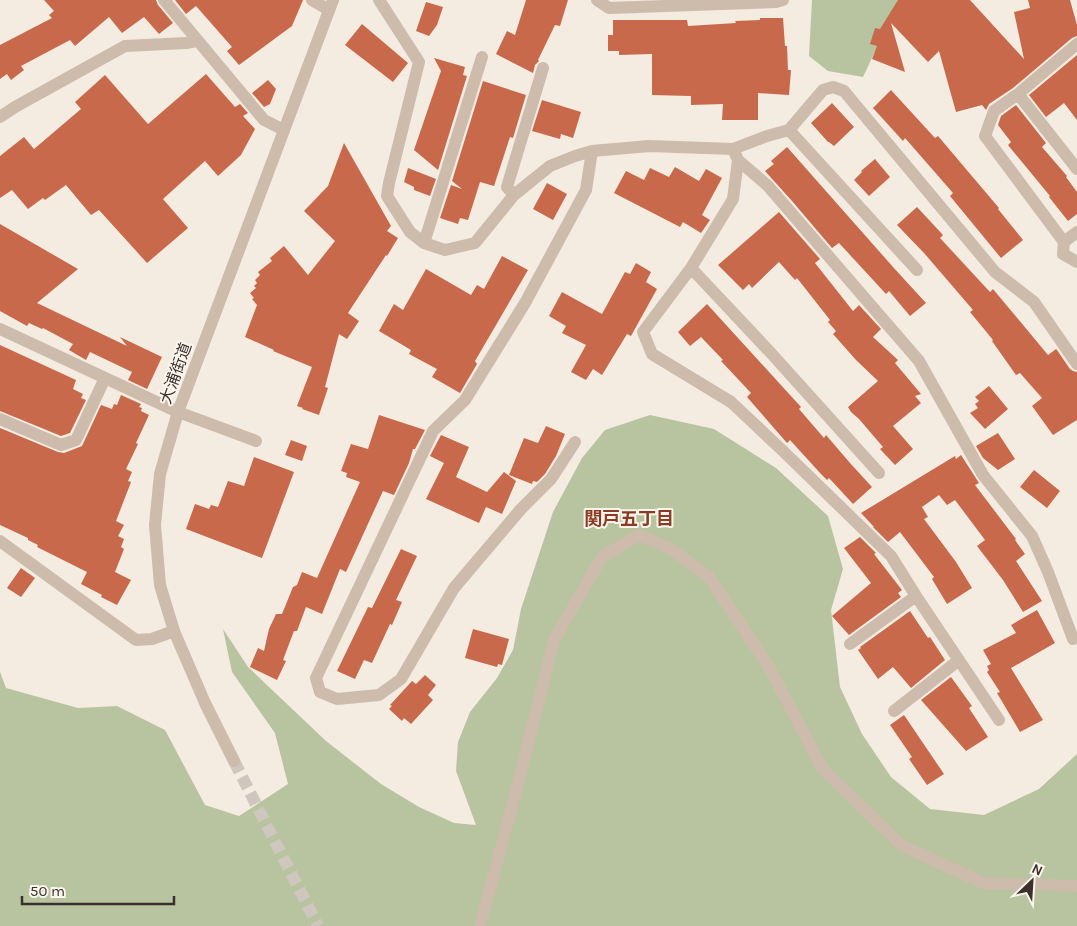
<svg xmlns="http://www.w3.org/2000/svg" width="1077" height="926" font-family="Karla,'Noto Sans JP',sans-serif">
<rect width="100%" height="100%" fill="#f4ebe1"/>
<path fill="#b8c4a0" d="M812 0H899L863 77 828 71 809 56Z
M650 415 714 429 776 468 828 516 843 569 831 610 840 687 862 734 891 777 930 809 984 815 1039 789 1077 754V926H0V672L6 688 78 708 117 706 165 730 205 805 239 816 288 784 275 733 232 672 223 629 248 667 326 741 381 784 419 807 454 823 476 825 456 771 458 742 470 712 497 678 513 650 521 609 553 512 582 458 605 430Z"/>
<path fill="#c8694b" d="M44 0H156L158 5 173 23 159 34 144 17 122 33 109 17 75 46 70 40 21 66 24 70 11 80 7 74 0 79V45L52 18 49 15 54 11Z
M175 0H303L292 26 239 65 227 51 232 47 196 6 186 14Z
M526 0H568L560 26 555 25 538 60 539 61 535 65 533 73 496 54 507 31 515 35Z
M898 0H970L1024 59 1014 12 1030 8 1028 0H1070L1077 25V36L1072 38 1013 88 989 104 986 110 982 105 956 112 939 51 928 62 891 23 905 72 872 59 877 46 870 44 875 28 880 29Z
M426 2 443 7 437 25 429 36 416 31Z
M760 18H783L785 46H787L788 70H791L789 95 758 93V120H722L723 104 691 105V96L652 95V54L619 55V51H608V35H613V20H687L688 26 736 23 735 21 760 20Z
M362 24 408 63 393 82 345 45Z
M1077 55V120L1064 103 1046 117 1029 95Z
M434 58 465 67 463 75 467 76 438 170 414 150 441 71Z
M206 74 235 107 240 104 248 113 243 116 255 129 241 155 218 176 205 161 163 199 188 228 147 263 99 210 91 215 66 185 45 200 43 198 28 209 12 190 0 198V156L24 137 34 149 81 109 75 102 105 75 148 124Z
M268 80 276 89 270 104 264 107 252 93Z
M483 81 526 95 513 138 510 137 494 186 480 182 468 220 460 218 458 224 440 218 451 185 462 189 452 181Z
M891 90 935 138 938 136 999 208 998 209 1023 240 1001 258 950 196 953 193 905 138 903 141 873 108Z
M542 100 581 112 573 138 561 134 560 139 532 131Z
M832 103 854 127 834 146 829 142H828L811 123Z
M1016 105 1046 143 1042 147 1067 176 1066 177 1077 192V214L1068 221 1049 197 1050 196 1008 145 1011 142 998 125 1001 116Z
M344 143 391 226 387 231 398 238 387 256 386 255 348 313 359 321 347 339 339 334 325 387 328 388 319 415 302 409 303 408 297 406 312 367 273 351 274 350 245 337 257 305 252 299 254 298 250 293 256 288 254 286 257 283 255 280 260 275 258 272 272 261 270 258 284 246 308 275 335 241 304 211 328 186Z
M787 147 893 267 926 303 910 316 889 291 886 294 839 243 832 248 792 201 765 171 774 164 771 161Z
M875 159 890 177 869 196 854 180 862 172 861 171Z
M675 167 699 181 706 169 722 178 702 215 710 220 701 233 683 222 680 227 614 193 626 171 644 180 650 168 669 177Z
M408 168 436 179 430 196 414 190V187L404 182Z
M547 183 567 194 553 220 533 209Z
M917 207 943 235 940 238 990 292 993 289 1048 355 1056 349 1057 350 1070 369 1073 371 1077 372V420L1053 435 1032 406 1042 398 1020 373 1016 375 992 341 993 340 970 312 973 310 924 253 897 225Z
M779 212 820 259 815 263 853 311 859 305 881 329 873 337 898 360 895 363 921 394 915 396 921 403 893 426 913 449 895 465 880 449 883 447 859 419 851 412 848 407 878 381 856 360 833 334 836 331 828 322 830 320 797 278 795 280 779 262 752 288 749 284 743 290 718 265Z
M0 224 78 269 37 303 127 346 120 337 162 357 147 389 128 380 132 372 90 352 86 360 69 350 73 344 43 328 42 329 29 323 27 326 0 311Z
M502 256 528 270 475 361 477 364 460 393 432 377 437 369 409 354 411 350 379 331 394 304 403 310 426 269 471 295 477 285 484 289Z
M636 263 651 272 646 282 657 289 631 336 627 334 602 375 593 369 586 380 571 372 586 345 562 333 566 326 549 316 562 292 602 314 625 272 630 274Z
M707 304 801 407 799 409 824 438 826 435 850 463 872 487 853 504 829 478 827 480 821 474 790 440 787 443 747 397 751 393 721 361 723 360 701 337 690 346 678 332Z
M0 345 76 380 73 389 83 394 81 398 86 400 70 433 61 436 0 411Z
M989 386 1008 409 985 429 970 413 978 408 975 404 979 401 975 397Z
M121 395 141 404 139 407 142 408 141 411 149 415 136 443 138 444 126 469 132 472 128 481 131 482 116 521 124 525 118 536 124 539 121 547 124 549 115 572 131 580 117 605 101 597 102 595 81 584 87 572 37 547 38 545 28 540V538L0 525V428L58 452 64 453 82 446 101 405 112 409 114 404 117 405Z
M379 415 425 430 415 449H413L409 463 394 495 383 491 346 572 340 569 322 614 306 607 297 631H294L283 660 286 661 277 680 250 667 258 648 264 651 269 629 276 614H282L293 587 297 585 302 572 317 578 360 482 346 477 347 473 341 471 351 444 368 449Z
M546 426 565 434 556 456 545 474 537 482 533 481 532 484 509 475 524 438 538 443Z
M998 433 1015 459 998 470 983 458 976 446Z
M441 435 469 447 456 477 487 492 504 472 516 481 502 514 486 507 479 523 426 499 444 463 430 456Z
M291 440 307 446 302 461 285 455Z
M961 455 979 483 975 485 1016 539 1015 540 1025 554 1016 561 1042 601 1023 612 1003 580 977 546 985 540 955 500 947 505 939 495 922 507 928 517 924 519 956 562 972 588 947 604 932 579 934 577 900 532 888 542 873 527H874L861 513 955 456 956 459Z
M254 457 294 472 262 558 186 529 195 504 209 509 211 505 218 507 228 481 244 486Z
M1034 470 1060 491 1047 508 1020 487Z
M860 537 876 553 874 554 902 590 898 593 901 597 849 635 832 616 871 583 844 548Z
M401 549 417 556 396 600 402 602 392 625 390 624 372 663 364 660 355 679 337 671 368 607 372 608Z
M21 568 35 578 21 597 7 588Z
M1037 610 1055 643 1011 668 1043 720 1020 732 997 693 1000 692 987 672 989 670 987 666 991 664 983 650 1016 633 1011 625Z
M910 611 928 638 930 637 945 660 911 688 893 667 878 679 858 650 861 648 860 647Z
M473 629 509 639 502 665 498 664 497 667 465 658Z
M425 675 436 685 428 695 433 700 411 724 404 718 402 721 389 709 392 706 390 705 412 681 416 684Z
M951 677 972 706 969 708 988 737 966 751 921 700Z
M904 715 944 774 927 785 909 759 912 757 890 725Z"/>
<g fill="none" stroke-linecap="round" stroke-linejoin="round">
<path stroke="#cfc6bd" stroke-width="12" stroke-dasharray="12 6" stroke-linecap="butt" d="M234 761 318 926"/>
<path stroke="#cdbbac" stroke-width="12" d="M164 0 264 120 284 130
M312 0 329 10
M379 0 419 62 389 183 387 196 410 232 424 243 445 250 475 243 514 195 550 166 575 156 592 151 649 146 733 149 767 136 789 130 823 90 833 87 844 91 995 272 1034 302 1077 364
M597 0 609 8 776 2 783 0
M1077 44 1018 94 1077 169
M1018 94 994 111 985 136 1064 242 1063 254 1077 262
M0 117 15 107 125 46 186 43 197 41
M789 130 917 270
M733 149 738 160 768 186 919 361 983 475 1032 536 1048 572 1073 639
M738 160 733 199 691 268 643 332 652 354 731 402 783 451 891 556 916 596
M514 195 507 187 543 68
M1064 242 1077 232
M424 243 482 57
M691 268 770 352 879 473
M0 329 178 412 256 441
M0 419 61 445 76 440 105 378
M575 442 551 479 521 509 454 588 401 679 379 695 337 699 320 692 316 678 433 431 465 400 525 303 586 190 592 151
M0 541 136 640 152 639 174 631
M850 644 916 596 999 720
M894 711 959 660
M480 926 513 803 554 640 602 557 639 535 671 549 709 577 769 667 822 768 901 845 983 883 1077 886"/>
<path stroke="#cdbbac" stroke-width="12" d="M234 761 205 703 174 631 160 585 155 525 160 474 178 412 333 0"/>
</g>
<g text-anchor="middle" stroke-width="4" stroke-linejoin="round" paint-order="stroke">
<g font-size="16" fill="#3b302b" stroke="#fbf5ee">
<text transform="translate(175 373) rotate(-70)" y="6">大浦街道</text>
</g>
<g font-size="18" font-weight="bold" fill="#8c3b22" stroke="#fbf5ee">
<text x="629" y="525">関戸五丁目</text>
</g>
</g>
<g transform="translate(1032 881) rotate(25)" stroke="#fbf5ee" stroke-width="4" paint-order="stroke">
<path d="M0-4L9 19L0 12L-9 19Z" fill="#3b302b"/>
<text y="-8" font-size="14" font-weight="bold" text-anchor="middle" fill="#3b302b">N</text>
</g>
<path d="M22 896v8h152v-8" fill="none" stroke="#3b302b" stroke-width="2.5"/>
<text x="30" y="896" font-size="15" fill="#3b302b" stroke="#fbf5ee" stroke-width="4" paint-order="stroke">50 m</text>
</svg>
